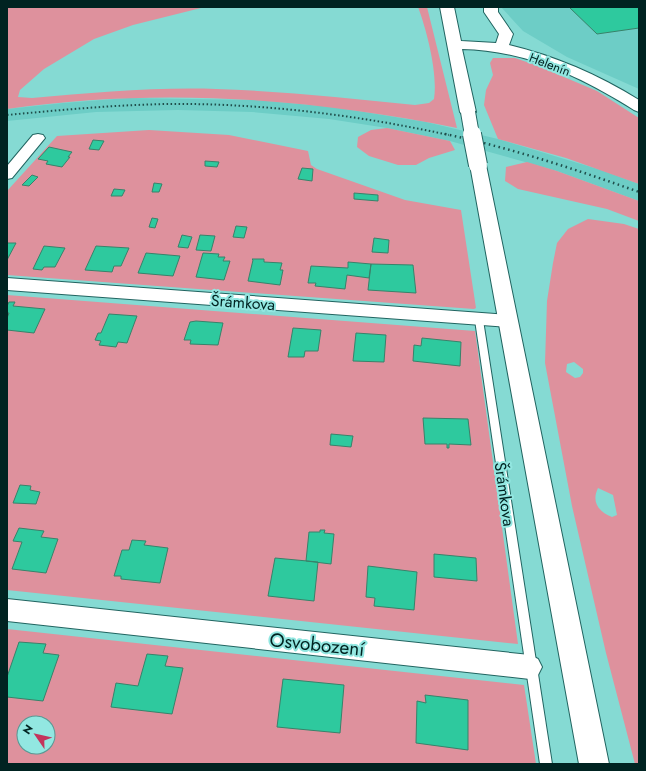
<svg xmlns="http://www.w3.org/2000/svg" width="646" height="771" font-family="Jost,sans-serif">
<rect width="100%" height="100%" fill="#85dad3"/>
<path fill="#6dcdc6" d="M501 7H639V89L567 57 523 31Z
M128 98 256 100 333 107 426 122 498 139 601 170 639 184V201L557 171 450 141 387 128 329 119 252 112 178 110 96 112 7 121V109L63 103Z"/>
<path fill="#de919d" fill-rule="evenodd" d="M7 7H205L133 25 94 39 44 69 20 90 18 97 32 98C93 93 155 87 216 89 283 91 349 98 415 105L429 103 434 99C438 74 427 31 418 7H427L457 128C308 98 159 87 7 109Z
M493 58H515L538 66 597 91 639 118V184L566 158 498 139 484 105 486 90 493 75 490 63Z
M387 128 450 141 455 150 429 158 416 165H398L369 156 357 147 358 137 371 130Z
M149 130 229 135 308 151 311 165 317 169 405 200 461 210 476 308 474 309 7 275V191L57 136Z
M527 162 557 171 639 201V221L607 209 518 189 505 181 506 167Z
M588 219 624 224 639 229V764H635L606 653 572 506 545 363 547 301 553 263 557 243 568 229ZM574 362 583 369V373L580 377 575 378 566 372 567 364ZM598 488 613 495 617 515 612 517C599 512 591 502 598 488Z
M7 295 475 331 518 644 7 590Z
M7 629 524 685 536 764H7ZM24 723H48V747H24Z"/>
<path fill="#2ec99e" stroke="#38826a" d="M569 7H639V28L597 34Z
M93 140 104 141 99 150 89 149Z
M49 147 72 152 68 157H70L62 167 46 164 48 161 38 159Z
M205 161 219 162 217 167 205 166Z
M302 168 313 169 312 181 298 179Z
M32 175 38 177 29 186 22 185Z
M154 183 162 184 159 192H152Z
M114 189 125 190 122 196H111Z
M354 193 378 195V201L354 199Z
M152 218 158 219 155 228 149 227Z
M236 226 247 227 244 238 233 237Z
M182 235 192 237 188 248 178 247Z
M200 235 215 236 211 251 196 250Z
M374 238 389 240 388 253 372 252Z
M7 243H16L7 260Z
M44 246 65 248 55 267H44L42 270 33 269Z
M96 246 129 248 121 266H114L112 272 85 270Z
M146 253 180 256 173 276 138 273Z
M203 253 219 254 218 257H225L223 261H230L224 280 196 277Z
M252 259H264V262L282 263 280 270H283L280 285 248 281 253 260Z
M348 262 371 264 369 278 347 275 345 289 315 286 316 283H308L311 266 348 268Z
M371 264 413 265 416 293 368 290Z
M9 302H15L13 306 45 309 34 333 7 330V318L9 313H7V306Z
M109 314 137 316 127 343 118 342 116 347 99 345 101 341 95 340 98 333H101Z
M196 321 223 323 218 345 190 344 191 340H184L190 322Z
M293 328 321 330 318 351H305L304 357H288Z
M356 333 386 335 384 362 353 361Z
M422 338 461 342 460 366 413 361 414 345 421 346Z
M423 418 468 419 471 445 449 444V448H447V444H425Z
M331 434 353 436 351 447 330 445Z
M20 485 31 486 30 490 40 492 36 504 13 503Z
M19 528 44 531 41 537 58 539 46 573 12 569 22 542 13 541Z
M320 530H325L324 533 334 534 331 564 306 561 309 532H320Z
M132 540 146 541 144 545 168 548 160 583 121 579V576H114L122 550H129Z
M434 554 476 558 477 581 434 577Z
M275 558 318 562 314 601 268 596Z
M368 566 417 572 414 610 374 606 375 598 366 597Z
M19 642 46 644 43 653 59 655 43 701 7 697V677Z
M147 654 168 656 165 666 183 668 172 714 111 707 116 683 138 686Z
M283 679 344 685 340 733 277 727Z
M425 695 468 700V750L416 743 417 701 426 703Z"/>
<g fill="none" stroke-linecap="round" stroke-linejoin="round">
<g stroke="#216460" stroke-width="2">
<path id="lane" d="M479 317 483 320 552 764H540L475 320Z"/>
</g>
<g stroke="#216460" stroke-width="2">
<path id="street" d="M38 134 43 135 45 138 12 178 7 179V166L33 135Z
M7 278 509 315 515 317 517 321 515 325 509 327 7 290Z
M7 599 530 655 538 659 542 667 538 675 530 679 7 621Z"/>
</g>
<g stroke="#216460" stroke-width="2">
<path id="secondary" d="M440 7H454L461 41 496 43 499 34 484 12V7H498V12L513 34 509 45C555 56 599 75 639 100V112L634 110C582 77 525 50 462 49L476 112 473 115 468 117 463 115 460 112Z
M478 160 484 161 486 165 609 764H579L470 165 472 161Z"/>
</g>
<use href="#lane" fill="#fff" fill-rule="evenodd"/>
<use href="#street" fill="#fff" fill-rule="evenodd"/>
<use href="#secondary" fill="#fff" fill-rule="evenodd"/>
<path stroke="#1f4e4b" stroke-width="2" stroke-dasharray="1.5 2.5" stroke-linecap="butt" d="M7 115C60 110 113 105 167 104 262 103 357 115 449 135"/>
<path stroke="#1f4e4b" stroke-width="2.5" stroke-dasharray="1.5 3.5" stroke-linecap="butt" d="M445 134C511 148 575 169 639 192"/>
<g stroke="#216460" stroke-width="16" stroke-linecap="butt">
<path id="secondary-bridge-far1" d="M468 112 472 135"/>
</g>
<g stroke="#216460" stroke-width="20" stroke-linecap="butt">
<path id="secondary-bridge" d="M472 134 478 165"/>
</g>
<use href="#secondary-bridge-far1" stroke="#fff" stroke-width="14"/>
<use href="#secondary-bridge" stroke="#fff" stroke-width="18"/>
</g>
<g text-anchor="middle" stroke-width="4" stroke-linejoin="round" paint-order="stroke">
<g font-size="13" fill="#002321" stroke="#92e7e1">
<text transform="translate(550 64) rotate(21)" y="5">Helenín</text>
</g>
<g font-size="16" fill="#002321" stroke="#92e7e1">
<text transform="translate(243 302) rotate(4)" y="6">Šrámkova</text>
<text transform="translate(505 494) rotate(82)" y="6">Šrámkova</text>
</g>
<g font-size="19" fill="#002321" stroke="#92e7e1">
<text transform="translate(317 644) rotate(6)" y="7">Osvobození</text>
</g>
</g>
<rect width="646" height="771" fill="none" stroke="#002321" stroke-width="16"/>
<g transform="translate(36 735) rotate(304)"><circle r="19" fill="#92e7e1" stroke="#589994"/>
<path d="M0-3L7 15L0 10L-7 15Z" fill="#c3345c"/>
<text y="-6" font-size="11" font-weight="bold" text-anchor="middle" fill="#002321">N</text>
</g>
</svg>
